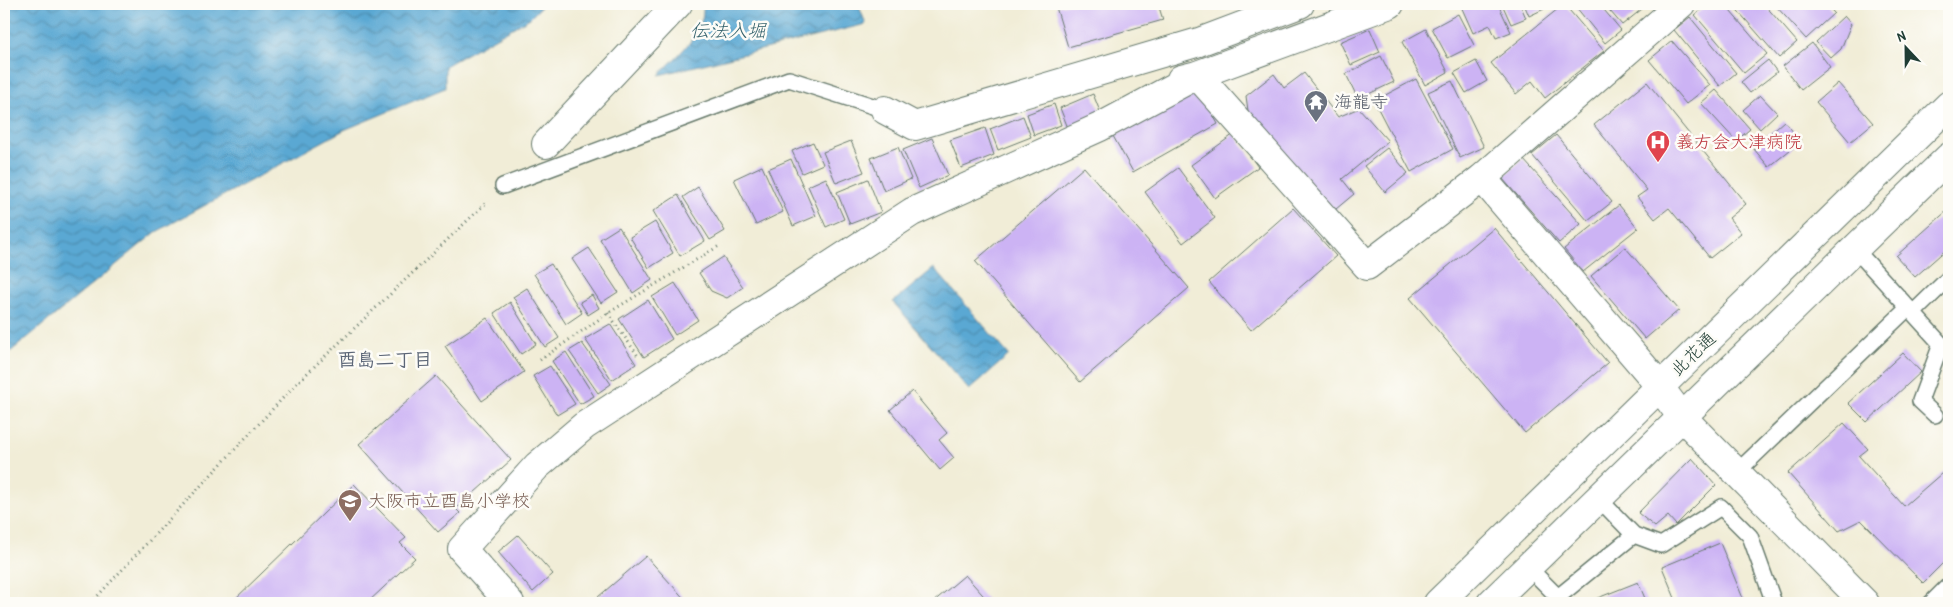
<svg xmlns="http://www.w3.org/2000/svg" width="1953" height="607" font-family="'Patrick Hand','Klee One',sans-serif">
<defs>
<pattern id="water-waves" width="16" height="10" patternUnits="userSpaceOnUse" patternTransform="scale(1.25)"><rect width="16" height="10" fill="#5aa8d3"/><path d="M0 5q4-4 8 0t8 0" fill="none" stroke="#4a8aac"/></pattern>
</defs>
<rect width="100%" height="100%" fill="#fdfcf7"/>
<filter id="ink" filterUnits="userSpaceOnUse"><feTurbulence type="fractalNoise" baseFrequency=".02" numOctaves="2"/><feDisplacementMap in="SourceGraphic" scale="10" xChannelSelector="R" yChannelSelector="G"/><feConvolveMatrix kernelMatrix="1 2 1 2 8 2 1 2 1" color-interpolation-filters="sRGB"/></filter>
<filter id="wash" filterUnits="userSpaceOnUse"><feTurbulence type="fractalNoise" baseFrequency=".0096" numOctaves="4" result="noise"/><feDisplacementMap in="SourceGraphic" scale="20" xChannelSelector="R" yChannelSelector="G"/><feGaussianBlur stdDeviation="1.12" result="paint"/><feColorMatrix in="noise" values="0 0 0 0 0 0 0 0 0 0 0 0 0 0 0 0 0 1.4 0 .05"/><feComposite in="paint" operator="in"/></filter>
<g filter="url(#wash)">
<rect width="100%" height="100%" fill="#f1edd7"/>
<path fill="url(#water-waves)" stroke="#3c7284" d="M4 4H544L530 18 445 66V88L344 130 156 232 4 357Z
M703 4H858L866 24 659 75C678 54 706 34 703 4Z
M934 268 1009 355 969 390 893 302Z"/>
<g id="blocks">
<path fill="#ccb3f4" d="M1068 4H1158L1163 20 1068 47 1056 7Z
M1460 4H1498L1511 32 1496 38 1490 25 1473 33Z
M1502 4H1520L1526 18 1511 24Z
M1524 4H1541L1544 9 1529 16Z
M1564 4 1604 51 1545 98 1532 81 1516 94 1491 63Z
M1580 4H1599L1621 30 1605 43 1576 7Z
M1604 4H1637L1642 9 1622 25Z
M1709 4H1724L1767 54 1744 73 1695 15Z
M1732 4H1764L1797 42 1779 58Z
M1774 4H1826L1834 13 1806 39Z
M1458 14 1474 45 1448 58 1432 28Z
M1844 16 1851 24 1841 49 1831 58 1816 42Z
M1690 17 1736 73 1720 86 1674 30Z
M1370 29 1380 52 1351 65 1340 42Z
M1426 29 1448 72 1425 85 1402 42Z
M1672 41 1710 85 1686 104 1649 60Z
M1812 43 1830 67 1801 90 1783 66Z
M1381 56 1394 82 1358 99 1346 74Z
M1768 60 1777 72 1750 93 1741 82Z
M1476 61 1487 81 1466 93 1454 73Z
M1304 73 1338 117 1359 108 1388 141 1342 179 1354 194 1330 214 1249 118 1246 96 1274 74 1284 88Z
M1416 79 1453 149 1411 172 1374 101Z
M1452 81 1484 147 1460 158 1428 92Z
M1647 82 1746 204 1729 218 1741 233 1710 258 1669 208 1655 219 1637 197 1647 190 1594 125Z
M1838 83 1873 123 1850 142 1816 102Z
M1198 88 1218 124 1133 172 1113 136Z
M1716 90 1750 129 1736 141 1701 103Z
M1093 94 1101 114 1068 128 1060 108Z
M1760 95 1777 113 1760 129 1743 110Z
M1054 104 1061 125 1034 135 1027 114Z
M1023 116 1031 137 998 150 990 129Z
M1784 121 1801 141 1769 167 1753 148Z
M985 128 994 155 961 168 950 140Z
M1234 134 1258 167 1215 198 1191 165Z
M1556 135 1612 202 1588 221 1532 155Z
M932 138 948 175 919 188 903 150Z
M851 141 864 172 836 183 823 152Z
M813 142 823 164 802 173 792 151Z
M898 147 911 179 884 191 871 158Z
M1387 148 1408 173 1385 192 1364 166Z
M791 159 816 216 793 226 768 169Z
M1523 159 1581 224 1559 243 1502 178Z
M762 166 783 212 756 225 734 179Z
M1084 167 1189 288 1080 382 975 261Z
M1178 168 1215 218 1183 243 1145 192Z
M826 178 844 219 826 227 808 186Z
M868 179 881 212 850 224 837 192Z
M698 187 725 231 710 240 683 197Z
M678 195 705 241 680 256 653 211Z
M1619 205 1638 228 1583 272 1564 249Z
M1293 208 1336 256 1251 330 1209 282Z
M1949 209V247L1915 277 1896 256Z
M655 222 673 253 649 268 630 237Z
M619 227 652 280 633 293 600 239Z
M1494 228 1608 363 1525 433 1410 298Z
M1625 247 1679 310 1645 339 1591 276Z
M589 248 618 292 601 303 572 259Z
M723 257 743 287 727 298 711 291 699 273Z
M551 264 582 313 566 324 534 274Z
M675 283 698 320 675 335 652 297Z
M527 288 559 338 545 347 513 297Z
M592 295 599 308 588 315 580 302Z
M648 300 672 339 644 357 619 319Z
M510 302 536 344 521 354 494 313Z
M487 318 524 372 482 401 445 346Z
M610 324 636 364 612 380 585 339Z
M582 343 611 384 598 393 569 351Z
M566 352 594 396 580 404 552 361Z
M1903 353 1921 372 1867 422 1848 403Z
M550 366 575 404 557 415 533 376Z
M436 376 511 460 456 509 460 513 438 532 359 444Z
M912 391 947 433 939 440 954 458 940 470 890 410Z
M1844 423 1868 449 1859 456 1904 506 1949 467V557L1923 583 1861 520 1839 531 1788 473Z
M1692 458 1716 485 1676 525 1668 516 1655 527 1638 513Z
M354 484 406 538 400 543 415 558 367 603H231Z
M518 535 553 574 533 592 498 552Z
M1720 543 1745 603H1677L1662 567Z
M646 556 688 603H591Z
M965 575 990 603H932Z
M1638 582 1647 603H1585Z"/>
</g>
</g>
<g filter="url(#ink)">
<use href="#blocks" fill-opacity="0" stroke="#687b6d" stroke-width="1"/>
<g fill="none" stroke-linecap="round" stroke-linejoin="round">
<g stroke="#687b6d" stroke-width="18">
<path id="lane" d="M503 186 789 79 885 110
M1855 249 1941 344 1920 401 1935 415
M1913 313 1949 278
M1736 473 1908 308
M1599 499 1634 535
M1528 567 1558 597 1634 535 1661 545 1721 507 1750 536 1774 603
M1931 603 1949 585"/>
</g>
<g stroke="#687b6d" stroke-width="30">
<path id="street" d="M1181 79 1197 75 1367 266 1482 178 1681 4
M885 110 915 126 1199 42 1300 4
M546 144 678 4
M1482 178 1649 373 1682 417 1865 603
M510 603 462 549 537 466 584 426 912 212 1100 127 1197 75 1390 4"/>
</g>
<g stroke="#687b6d" stroke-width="30">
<path id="secondary" d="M1438 603 1949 105
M1491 603 1949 157"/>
</g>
<path stroke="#687b6d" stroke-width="3" stroke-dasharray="1 4" stroke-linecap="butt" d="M608 313 638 356
M540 360 608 313 719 246
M91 603 297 383 487 202"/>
<use href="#lane" stroke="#fff" stroke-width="15"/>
<use href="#street" stroke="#fff" stroke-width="28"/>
<use href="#secondary" stroke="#fff" stroke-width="28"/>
</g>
</g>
<defs>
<g id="temple-pin" transform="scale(1.25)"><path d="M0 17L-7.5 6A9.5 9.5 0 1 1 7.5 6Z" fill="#6b7280" stroke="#fdfcf7"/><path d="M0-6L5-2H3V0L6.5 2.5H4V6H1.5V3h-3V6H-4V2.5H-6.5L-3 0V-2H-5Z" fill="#fff"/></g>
<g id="hospital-pin" transform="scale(1.25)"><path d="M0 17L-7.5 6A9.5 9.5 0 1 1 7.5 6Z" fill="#e0444e" stroke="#fdfcf7"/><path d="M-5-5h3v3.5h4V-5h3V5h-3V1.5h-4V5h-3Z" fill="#fff"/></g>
<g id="school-pin" transform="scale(1.25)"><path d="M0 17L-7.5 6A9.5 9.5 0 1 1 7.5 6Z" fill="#8d6e63" stroke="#fdfcf7"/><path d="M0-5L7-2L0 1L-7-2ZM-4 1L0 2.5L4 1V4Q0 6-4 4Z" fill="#fff"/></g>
</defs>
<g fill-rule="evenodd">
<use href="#temple-pin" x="1316" y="102"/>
<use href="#hospital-pin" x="1658" y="142"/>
<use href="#school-pin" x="350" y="501"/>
</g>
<g text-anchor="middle" stroke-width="5" stroke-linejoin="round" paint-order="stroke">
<g font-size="18" fill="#5b616d" stroke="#fdfcf7" text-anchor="start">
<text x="1334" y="108">海龍寺</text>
</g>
<g font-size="18" fill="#be3a42" stroke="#fdfcf7" text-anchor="start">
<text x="1676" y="148">義方会大津病院</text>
</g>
<g font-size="18" fill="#1f3d34" stroke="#fdfcf7">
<text transform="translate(1693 354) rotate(-44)" y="6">此花通</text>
</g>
<g font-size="18" fill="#785e54" stroke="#fdfcf7" text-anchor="start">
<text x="368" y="507">大阪市立酉島小学校</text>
</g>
<g font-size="19" font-style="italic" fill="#34626c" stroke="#fdfcf7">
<text x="728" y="37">伝法入堀</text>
</g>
<g font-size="19" font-weight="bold" fill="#5c6677" stroke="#fdfcf7">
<text x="385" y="366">酉島二丁目</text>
</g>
</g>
<rect width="1953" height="607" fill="none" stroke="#fdfcf7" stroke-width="20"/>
<g transform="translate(1906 48) rotate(338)" stroke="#fdfcf7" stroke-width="4" paint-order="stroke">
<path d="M0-4L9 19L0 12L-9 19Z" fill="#1f3d34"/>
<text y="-8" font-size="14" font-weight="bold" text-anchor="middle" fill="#1f3d34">N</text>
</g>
</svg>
